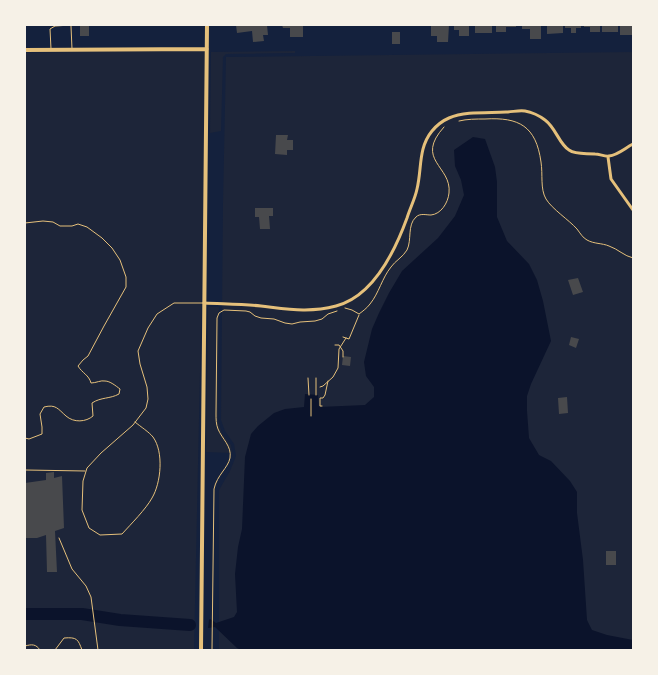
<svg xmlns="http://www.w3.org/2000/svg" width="658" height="675" font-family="Signika,sans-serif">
<rect width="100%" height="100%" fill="#14213d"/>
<path fill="#1d2539" d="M207 49 194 650H25V53Z
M295 51V53L226 54 223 57 221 131 210 133 211 52Z
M633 52V650H219V490L230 471 236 456 234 444 225 431 221 420 223 203 226 57Z
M208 307H219L218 420 222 433 231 445 232 453 206 452Z"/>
<path fill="#0b132b" d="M473 137 485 139 495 167 497 182V217L507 241 529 264 537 280 543 301 551 341 531 384 527 396V411L529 438 539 455 551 461 570 481 577 492V513L583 560 587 620 592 630 607 635 633 640V650H241L237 648 215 627 208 628 209 620 210 619 216 623 234 617 237 612 235 574 238 547 242 529 245 457 251 434 258 426 274 413 285 409 304 407 305 394 318 395 319 407 365 405 374 397V387L366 376 364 362 372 329 379 313 389 293 402 271 438 238 455 216 464 195 461 180 455 166 454 150Z"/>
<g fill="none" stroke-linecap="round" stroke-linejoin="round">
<path stroke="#0b132b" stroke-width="12" d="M25 614H82L120 620 190 625"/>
</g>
<path fill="#48494c" d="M80 25H89V36H80Z
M236 25H267L268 35H263L264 41 253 42 252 31 237 33Z
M282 25H303V37H290V28H283Z
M431 25H449L448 42H437V36H431Z
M454 25H469V36H459V30H454Z
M475 25H492V33H475Z
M496 25H516V27H506V32H496Z
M522 25H541V39H530V29H522Z
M547 25H563V33L547 34Z
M565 25H581V28H576V33H571V28H565Z
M584 25H600V32H590V27H584Z
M602 25H618V32H602Z
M620 25H633V35H620Z
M392 32H400V44H392Z
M276 135H288L287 140H293V150H287V155L275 154Z
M255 208H273V216H269L270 229H260L259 217H255Z
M578 278 583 292 573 295 568 280Z
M571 337 579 339 576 348 569 345Z
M343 356 351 357 350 366 342 365Z
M567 397 568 413 559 414 558 398Z
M54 472V478L62 476 64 528 55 531 57 572H47L46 535 37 538H25V483L46 480V473Z
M606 551H616V565H606Z"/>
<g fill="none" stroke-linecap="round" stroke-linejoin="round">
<path stroke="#e5c07b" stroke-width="1" d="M459 121C467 119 476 119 485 119 519 117 536 126 541 162 543 174 540 189 546 199 552 209 569 220 577 229 580 233 583 238 587 240 594 244 602 243 609 246 618 249 624 256 633 258
M25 223 43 221 53 222 60 226H72L78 224 87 227 102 238 112 248 120 260 126 277V287L104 326 88 356 83 360 78 366C82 373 89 375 91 383 96 383 101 380 105 381 110 381 116 386 120 389L119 394C110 399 101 397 92 403L93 416C86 422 74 423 66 416 58 409 56 404 44 407L40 414 42 427V434L29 439 25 438
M345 308 352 310 359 314C363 311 367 308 370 304 379 293 382 278 391 267 395 261 403 257 407 250 412 240 407 225 416 217 420 213 426 215 431 215 441 214 448 203 449 193 452 166 414 160 444 127
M343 337 349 339 359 315
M335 345H339L343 351V357
M320 387 323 386 333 377 338 368 339 349 346 338
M322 406H320V398H323L325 395 328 381
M311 416V399
M59 538 72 569 86 586 91 597 98 650
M25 646C32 644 36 644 40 650
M55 650 64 638C77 637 78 639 82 650
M212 650 214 489C217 475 228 468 230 458 232 446 222 439 218 429 216 424 216 419 216 414L217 318 219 313 224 310 246 311 250 312 255 316 261 318 274 319 285 323 292 324 300 322 315 321 322 319 328 314 337 311"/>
<path stroke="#e5c07b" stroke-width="1" d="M71 26 72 49
M51 49 50 29 55 26 71 25
M308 378 309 395
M316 395V378
M135 422C141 427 149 432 153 437 164 452 161 483 152 498 146 509 131 524 122 534L100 535 89 528 82 510 83 481 87 468 101 453 133 425 146 408 148 399 147 387 140 364 138 351 148 328 157 314 174 303H203
M25 470 85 471"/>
<path stroke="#e5c07b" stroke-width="3" d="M608 157 611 179 633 210
M204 303C223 304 242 304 261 306 288 309 309 313 336 306 374 296 395 251 407 218 410 208 415 199 417 189 422 169 418 148 432 131 437 125 442 121 449 118 465 111 488 113 506 112 512 112 519 110 525 111 531 112 540 116 545 120 556 128 559 144 569 150 576 155 586 153 595 154 600 154 605 157 609 156 618 155 625 148 633 144"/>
<path stroke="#e5c07b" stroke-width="4" d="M25 50 207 49
M201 650 207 25"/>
</g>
<rect width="658" height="675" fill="none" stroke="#f6f1e7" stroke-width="52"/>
</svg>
